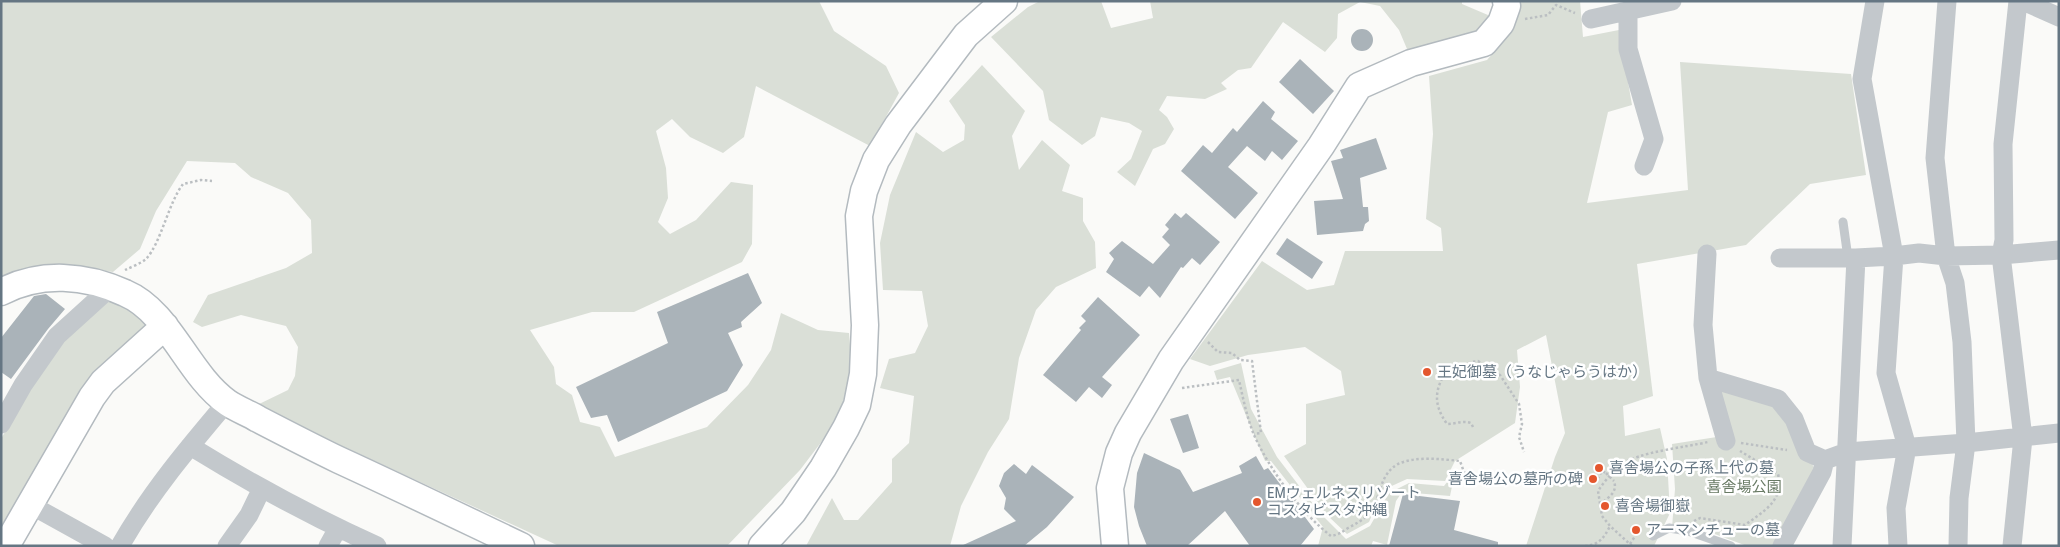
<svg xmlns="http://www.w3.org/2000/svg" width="2060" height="547" font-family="'Roboto Condensed','Noto Sans JP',sans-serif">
<rect width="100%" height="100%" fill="#fafaf8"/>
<path fill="#dadfd7" d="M1 1H819L834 31 886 66 899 93 870 146 756 86 744 137 723 153 690 137 672 119 656 131 666 168 668 198 658 222 670 234 696 220 731 182 753 185 752 244 742 262 634 312H592L530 330 554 367 556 384 572 395 580 422 600 427 615 457 707 427 748 385 771 350 781 313 818 330 849 333 851 357 848 388 835 424 800 470 727 546H559L255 406 288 390 295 376 298 347 286 326 241 315 202 327 193 322 208 295 286 268 312 253 311 220 288 193 251 177 235 163 187 161 156 211 140 249 113 272C76 267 36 259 1 278Z
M1040 1H1101L1111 28 1153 18 1150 1H1462V4L1495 18 1485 33 1410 56 1399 30 1380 6 1360 2 1338 14 1337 38 1325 52 1283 22 1251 68 1238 70 1221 83 1227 89 1205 99 1167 96 1159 110 1167 117 1174 129 1165 144 1153 149 1135 186 1117 172 1131 159 1142 131 1129 123 1101 117 1095 136 1082 145 1049 120 1043 91 991 37 1028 7Z
M1517 1H1580L1583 37 1619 30 1632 105 1608 112 1587 203 1688 190 1680 62 1851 74 1866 175 1810 184 1746 245 1637 264 1653 396 1623 406 1625 436 1660 428 1667 459 1670 513 1654 546H1526L1555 457 1565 433 1546 335 1517 350 1520 387 1515 423 1455 461 1445 481 1407 479 1383 490 1369 522 1347 534 1327 515 1284 456 1306 444V404L1345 395 1341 371 1305 347 1248 355 1210 366 1190 359 1262 261 1307 290 1334 285 1345 251H1443L1441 228 1426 219 1433 134 1429 76 1487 60 1514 29Z
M982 65 1025 111 1012 136 1019 170 1042 140 1070 165 1062 191 1083 198V221L1095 242 1096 268 1056 287 1036 310 1019 358 1009 419 988 452 961 506 950 546H806L832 498 844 520H858L892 482V459L909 443 914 396 880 388 889 359 915 353 928 326 922 291 883 290 880 243 890 195 916 132 943 152 964 140 965 125 949 101Z
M115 298 146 322V328L79 394 1 532V439L24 398 58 348 78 326 109 300Z
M1241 363 1251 409 1277 457 1320 513 1346 539 1370 526 1389 493 1409 483 1444 486 1455 472 1450 496 1402 492 1396 501 1387 545 1373 541 1371 546H1318L1323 527 1271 461H1265L1230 377 1217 380 1214 371Z
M1721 390 1776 404 1815 469 1776 546H1747L1704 530 1672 528 1675 489 1672 444 1723 436Z"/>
<path fill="#aab3b9" d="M1351 40a11 11 0 1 1 22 0a11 11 0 1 1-22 0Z
M1300 59 1334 91 1313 114 1279 82Z
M1263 101 1275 112 1271 119 1298 141 1282 160 1272 151 1265 161 1247 146 1228 167 1258 193 1235 219 1181 171 1203 145 1212 153 1233 128 1237 132Z
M1376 138 1387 169 1360 178 1363 207H1368L1369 221 1365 224 1363 231 1317 235 1314 201 1343 199 1331 161 1343 158 1340 150Z
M1175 213 1181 218 1186 213 1220 242 1200 265 1192 258 1183 268 1181 267 1160 298 1149 286 1140 297 1106 272 1114 259 1109 253 1122 241 1153 264 1170 245 1162 237 1169 229 1165 225Z
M1287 238 1323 262 1312 279 1276 254Z
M748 273 762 303 741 322 742 327 728 333 743 365 727 391 618 442 607 415 591 418 576 387 668 343 657 312Z
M46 294 65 309 48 329 11 379 1 372V338L34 296Z
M1098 297 1140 335 1102 377 1112 385 1102 398 1089 387 1076 402 1043 375 1081 330 1079 328 1086 321 1081 316Z
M1188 414 1199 448 1183 453 1170 419Z
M1144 453 1180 470 1193 492 1242 473 1239 466 1256 456 1264 470 1268 468 1314 529 1300 546H1250L1225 511 1187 546H1147L1139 526 1134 507 1137 473Z
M1014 464 1026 474 1032 465 1074 497 1047 527 1024 546H961L1016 521 1004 509 1006 498 999 486 1004 473Z
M1403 494 1460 501 1454 530 1498 542V546H1389Z"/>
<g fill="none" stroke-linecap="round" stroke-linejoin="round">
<g stroke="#b3babf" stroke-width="29">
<path id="secondary" d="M1 292C41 271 86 275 125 293 170 312 187 374 228 403 237 409 248 413 258 419 285 433 312 447 339 460 400 488 460 517 521 546
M6 546 92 397 103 382 165 326
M762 546 793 512 823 468 846 428 857 405 863 374 865 325 859 216 864 191 876 160 898 125 966 35 1004 1
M1115 546 1110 488 1119 453 1128 433 1171 360 1321 146 1359 86 1411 63 1484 43 1501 23 1507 6 1506 1"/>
</g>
<path stroke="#bbbfc2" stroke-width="2.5" stroke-dasharray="2.5 2.5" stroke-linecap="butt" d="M1525 19 1548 15 1556 5 1575 13
M125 270C131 267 140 264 146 259 161 243 168 204 183 184L201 180 212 181
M1208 342 1218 352 1232 353 1240 360 1252 361 1261 433 1254 434
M1182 388 1239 380C1243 398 1247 418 1254 435 1270 470 1301 513 1331 536 1338 535 1342 532 1348 528 1357 523 1366 519 1372 510 1381 494 1380 474 1398 464 1415 456 1441 459 1460 461L1464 472 1476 483
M1473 427 1471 423C1463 420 1456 424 1447 424 1433 404 1434 389 1448 369L1460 368 1471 362 1478 361 1500 375 1519 404 1522 424 1519 437 1524 452
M1741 443 1787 450
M1595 483 1602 471 1606 473
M1600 505C1608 497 1618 493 1614 481
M1694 521 1700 518 1745 525C1764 511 1784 501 1778 474L1740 451
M1630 544 1639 530
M1585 546C1599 545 1604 538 1610 526
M1632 546 1610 526 1602 516 1598 491C1604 482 1612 472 1621 465 1637 452 1687 447 1708 442"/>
<path stroke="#c3c8cc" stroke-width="9" d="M1843 222 1848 258
M1653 536 1669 528 1688 531 1731 546"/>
<path stroke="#c3c8cc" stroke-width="19" d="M1875 1 1862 79 1894 256 1886 373 1907 447 1896 508 1898 546
M1947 1 1935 158 1946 256 1955 283 1962 342 1966 443 1959 498 1958 546
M2023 1 2059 17
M1628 11V49L1654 139 1644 166
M1591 19 1672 1
M1707 254 1703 325 1708 378
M1780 258H1856
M1 424 23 385 57 336 111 287
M1726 441 1708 378 1778 399 1794 419 1807 452 1825 460 1847 452 1966 443 2059 433
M190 446C250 483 313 517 377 546
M29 504 105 546
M120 546C150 493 188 448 227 402
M227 546 249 515 262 488
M328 546 338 528
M1782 546 1822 472 1825 460
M1842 546 1856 258 1894 256 1919 253 1946 256 2001 255 2059 250
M2012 546 2023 438 2001 255 2004 240 2003 144 2018 1"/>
<use href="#secondary" stroke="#fff" stroke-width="26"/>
<path stroke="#bbbfc2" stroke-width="2.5" stroke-dasharray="2.5 2.5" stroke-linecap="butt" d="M1606 473 1614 481"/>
</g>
<g fill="#e4572e" stroke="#fff" stroke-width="2">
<circle cx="1427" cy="372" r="5"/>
<circle cx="1599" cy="468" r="5"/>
<circle cx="1593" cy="479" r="5"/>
<circle cx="1257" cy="502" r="5"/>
<circle cx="1605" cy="506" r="5"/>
<circle cx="1636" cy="530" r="5"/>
</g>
<g text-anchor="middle" stroke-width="5" stroke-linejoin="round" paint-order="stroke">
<g font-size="15" fill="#657683" stroke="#fff" text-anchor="start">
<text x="1437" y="377">王妃御墓（うなじゃらうはか）</text>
<text x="1609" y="473">喜舎場公の子孫上代の墓</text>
<text x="1583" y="484" text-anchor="end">喜舎場公の墓所の碑</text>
<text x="1267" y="498">EMウェルネスリゾート<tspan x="1267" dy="17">コスタビスタ沖縄</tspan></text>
<text x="1615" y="511">喜舎場御嶽</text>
<text x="1646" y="535">アーマンチューの墓</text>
</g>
<g font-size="15" fill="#687a64" stroke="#fff">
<text x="1744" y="492">喜舎場公園</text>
</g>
</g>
<rect width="2060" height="547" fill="none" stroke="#657683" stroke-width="5"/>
</svg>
